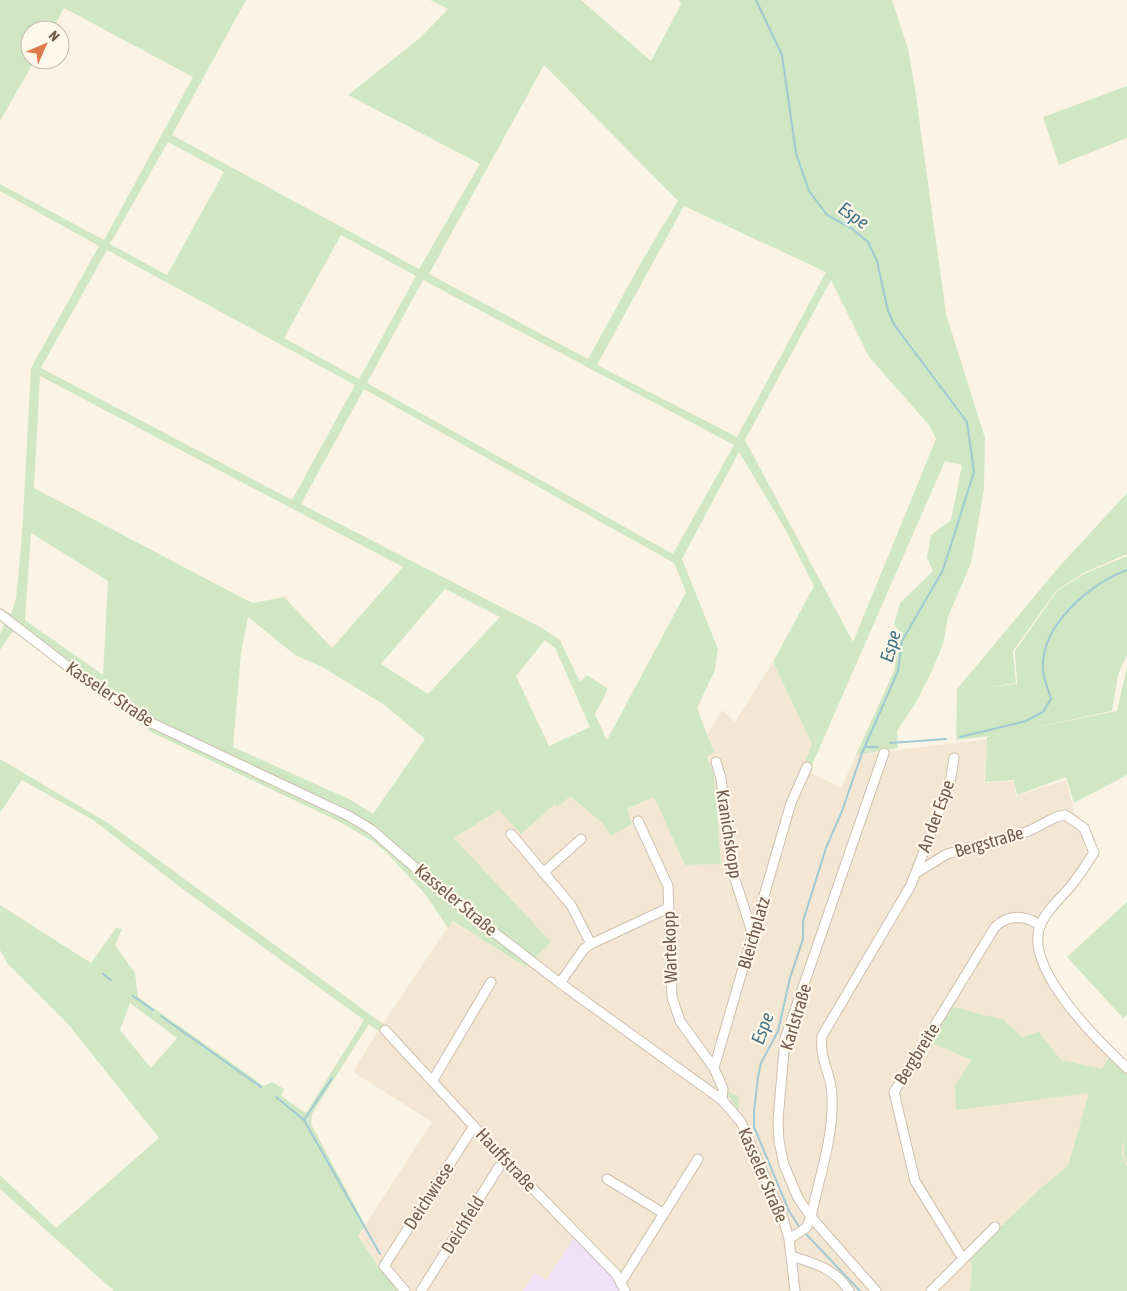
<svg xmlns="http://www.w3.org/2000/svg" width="1127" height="1291" font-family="'Asap Condensed',sans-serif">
<rect width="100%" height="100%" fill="#fbf4e4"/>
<path fill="#f3e7d3" d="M773 662 812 744 809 772 841 788 856 755 987 739 984 783 1014 781 1016 796 1066 780 1074 811 1088 830 1097 857 1076 887 1045 924 1042 946 1044 956 1060 991 1111 1048 1127 1061V1291H399L378 1266 358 1236 432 1122 353 1072 378 1031 452 921 526 967 495 882 454 838 538 786 570 796 602 823 611 836 617 832 627 810 654 797 685 865 721 864 714 775 707 757 714 751 707 735 722 710 735 722Z"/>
<path fill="#f1e1f8" d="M576 1235 615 1278 622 1291H523L534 1273 546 1280Z"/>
<path fill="#cfe8c3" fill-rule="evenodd" d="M0 0H246L172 135 419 269 480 164 348 95 420 38 448 9 430 0H581L651 61 681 4 679 0H892L908 49 914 81 946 314 985 438 984 489 971 563 948 617 943 644 931 673 915 704 897 731 898 748 856 755 894 671 901 633 894 625 900 603 933 571 927 558 931 535 951 520 962 465 945 461 809 772 803 768 812 744 773 662 814 586 785 529 739 452 682 559 718 649 715 670 697 708 714 752 707 757 714 775 721 864 685 865 654 797 627 809 632 824 611 836 602 823 570 796 558 807 555 804 521 834 499 810 454 838 551 942 526 967 453 921 448 928 425 894 387 853 374 842 338 821 153 733 82 684 16 632H12L0 650V635L4 624 0 621V607L11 614 16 599 22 535 31 368 99 246 0 191V184L104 240 193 77 64 8 52 30H30V60H35L0 121ZM544 65 678 201 643 259 588 359 429 274ZM168 142 224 172 167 275 110 244ZM684 206 826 272 737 437 597 365ZM341 235 416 276 359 379 284 338ZM107 250 355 385 292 500 41 368ZM423 280 734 445 673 554 367 383ZM831 280 869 357 929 425 936 439 853 642 745 440ZM40 376 403 567 332 648 284 597 252 603 34 488ZM364 389 674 563 686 592 607 740 595 714 608 689 587 675 580 682 560 640 540 627 301 504ZM31 533 108 581 103 675 25 620ZM445 589 500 617 428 694 381 664ZM248 617 295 655 322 667 383 704 425 739 373 814 349 799 233 747 241 653ZM545 640 555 648 590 727 549 746 516 676Z
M1127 86V138L1059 165 1043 117Z
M1127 493V554L1085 572 1057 590 1013 651 1016 683 990 687 1017 684 1015 651 1058 590 1086 573 1127 556V655L1118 675 1112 711 1023 730 1117 711 1127 666V775L1074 803 1066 777 1017 795 1014 780 985 782 987 737 990 736 956 740 957 689 1058 568Z
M0 759 108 823 383 1024 378 1031 369 1024 312 1114 311 1124 365 1225 358 1236 378 1266 399 1291H114L0 1189V1175L56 1228 159 1138 68 1024 8 964 0 950V905L91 963 116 928 122 929 115 945 135 973 138 997 264 1086 272 1082 284 1089 281 1096 306 1113 364 1020 184 890 93 820 22 780 0 813ZM130 1003 177 1038 151 1068 120 1030Z
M1127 902V1015L1123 1018 1067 957Z
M953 1007 1004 1020 1022 1037 1039 1032 1061 1060 1102 1069 1109 1058 1127 1074V1164L1124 1155 1123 1136 1122 1155 1127 1167V1291H970L972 1265 968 1258 1041 1188 1068 1166 1089 1093 956 1110 955 1086 971 1060 930 1042Z
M726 1091 739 1096 738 1113Z"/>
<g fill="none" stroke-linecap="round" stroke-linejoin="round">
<path stroke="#a0c9d5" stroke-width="2" d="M756 0 782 55 796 153 809 191 827 215 851 228 868 242 877 261 888 311 895 326 967 422 974 472 943 570 902 641 898 671 862 753 842 811 826 848 803 921V939L790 978 778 1031 761 1063 758 1077 754 1111V1127L789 1211 800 1228
M960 737 1026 721 1043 712 1051 699C1049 690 1043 679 1043 670 1040 626 1089 584 1127 570
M890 743 946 739
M866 747H878
M103 974 111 980
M133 996 153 1010
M161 1016 261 1087
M276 1097 304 1120 380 1254
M304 1120 332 1078
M805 1233 860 1291"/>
<g stroke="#cebfae" stroke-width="11">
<path id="minor" d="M0 614 83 678 152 723 349 816 372 830 452 900 560 983 722 1100 741 1122 783 1218 789 1239 795 1291
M716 762 721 778 731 867 751 929 754 932
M638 821 668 886 672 997 680 1021 714 1068 723 1089 722 1100
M511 834 571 905 591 944
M543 873 581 839
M916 873 947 854 1029 831 1056 817 1065 815 1084 828 1094 853C1087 863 1081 873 1074 882 1064 896 1048 907 1041 924 1021 966 1099 1042 1127 1068
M560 983 584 949 591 944 668 908
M385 1030 504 1159 616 1274 625 1291
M714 1068 791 803 807 767
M433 1080 491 982
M607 1179 663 1213
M789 1239 806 1228 811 1217C819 1177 834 1137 832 1096 832 1075 819 1060 822 1036L911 885 950 783 954 758
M791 1256C814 1263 836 1269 849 1291
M963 1259 915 1181 894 1092 995 927C1009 914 1024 915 1040 925
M621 1282 698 1159
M405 1291 384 1266 474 1126
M421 1291 504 1159
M876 1291 811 1217 798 1198 784 1165 779 1141 778 1120 785 1039 884 753
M931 1291 995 1227"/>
</g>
<use href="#minor" stroke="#fff" stroke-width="9"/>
</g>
<g text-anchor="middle" stroke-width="4.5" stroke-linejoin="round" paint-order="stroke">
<g font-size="18" fill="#735c4b" stroke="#fef8ea">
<text transform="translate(110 694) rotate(34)" y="6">Kasseler Straße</text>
<text transform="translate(936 816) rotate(-70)" y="6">An der Espe</text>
<text transform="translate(729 834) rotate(81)" y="6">Kranichskopp</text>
<text transform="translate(989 842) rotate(-16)" y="6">Bergstraße</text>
<text transform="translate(456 900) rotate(40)" y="6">Kasseler Straße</text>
<text transform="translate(754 933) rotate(-74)" y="6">Bleichplatz</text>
<text transform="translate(670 947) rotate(-92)" y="6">Wartekopp</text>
<text transform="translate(796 1017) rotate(-73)" y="6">Karlstraße</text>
<text transform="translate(917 1054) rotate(-58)" y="6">Bergbreite</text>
<text transform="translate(506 1160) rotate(47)" y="6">Hauffstraße</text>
<text transform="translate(763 1175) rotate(67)" y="6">Kasseler Straße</text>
<text transform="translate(429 1196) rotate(-57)" y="6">Deichwiese</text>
<text transform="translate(463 1225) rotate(-58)" y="6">Deichfeld</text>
</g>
<g font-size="19" font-style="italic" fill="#457585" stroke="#fef8ea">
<text transform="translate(854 215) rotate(35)" y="7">Espe</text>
<text transform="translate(890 646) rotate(-74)" y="7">Espe</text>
<text transform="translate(762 1028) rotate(-70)" y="7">Espe</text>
</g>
</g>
<g transform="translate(45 45) rotate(45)"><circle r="24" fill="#fef8ea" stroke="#c6baaa"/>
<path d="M0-4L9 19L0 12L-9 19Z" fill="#e17b4d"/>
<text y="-8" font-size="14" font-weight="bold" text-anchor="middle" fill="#735c4b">N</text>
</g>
</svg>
